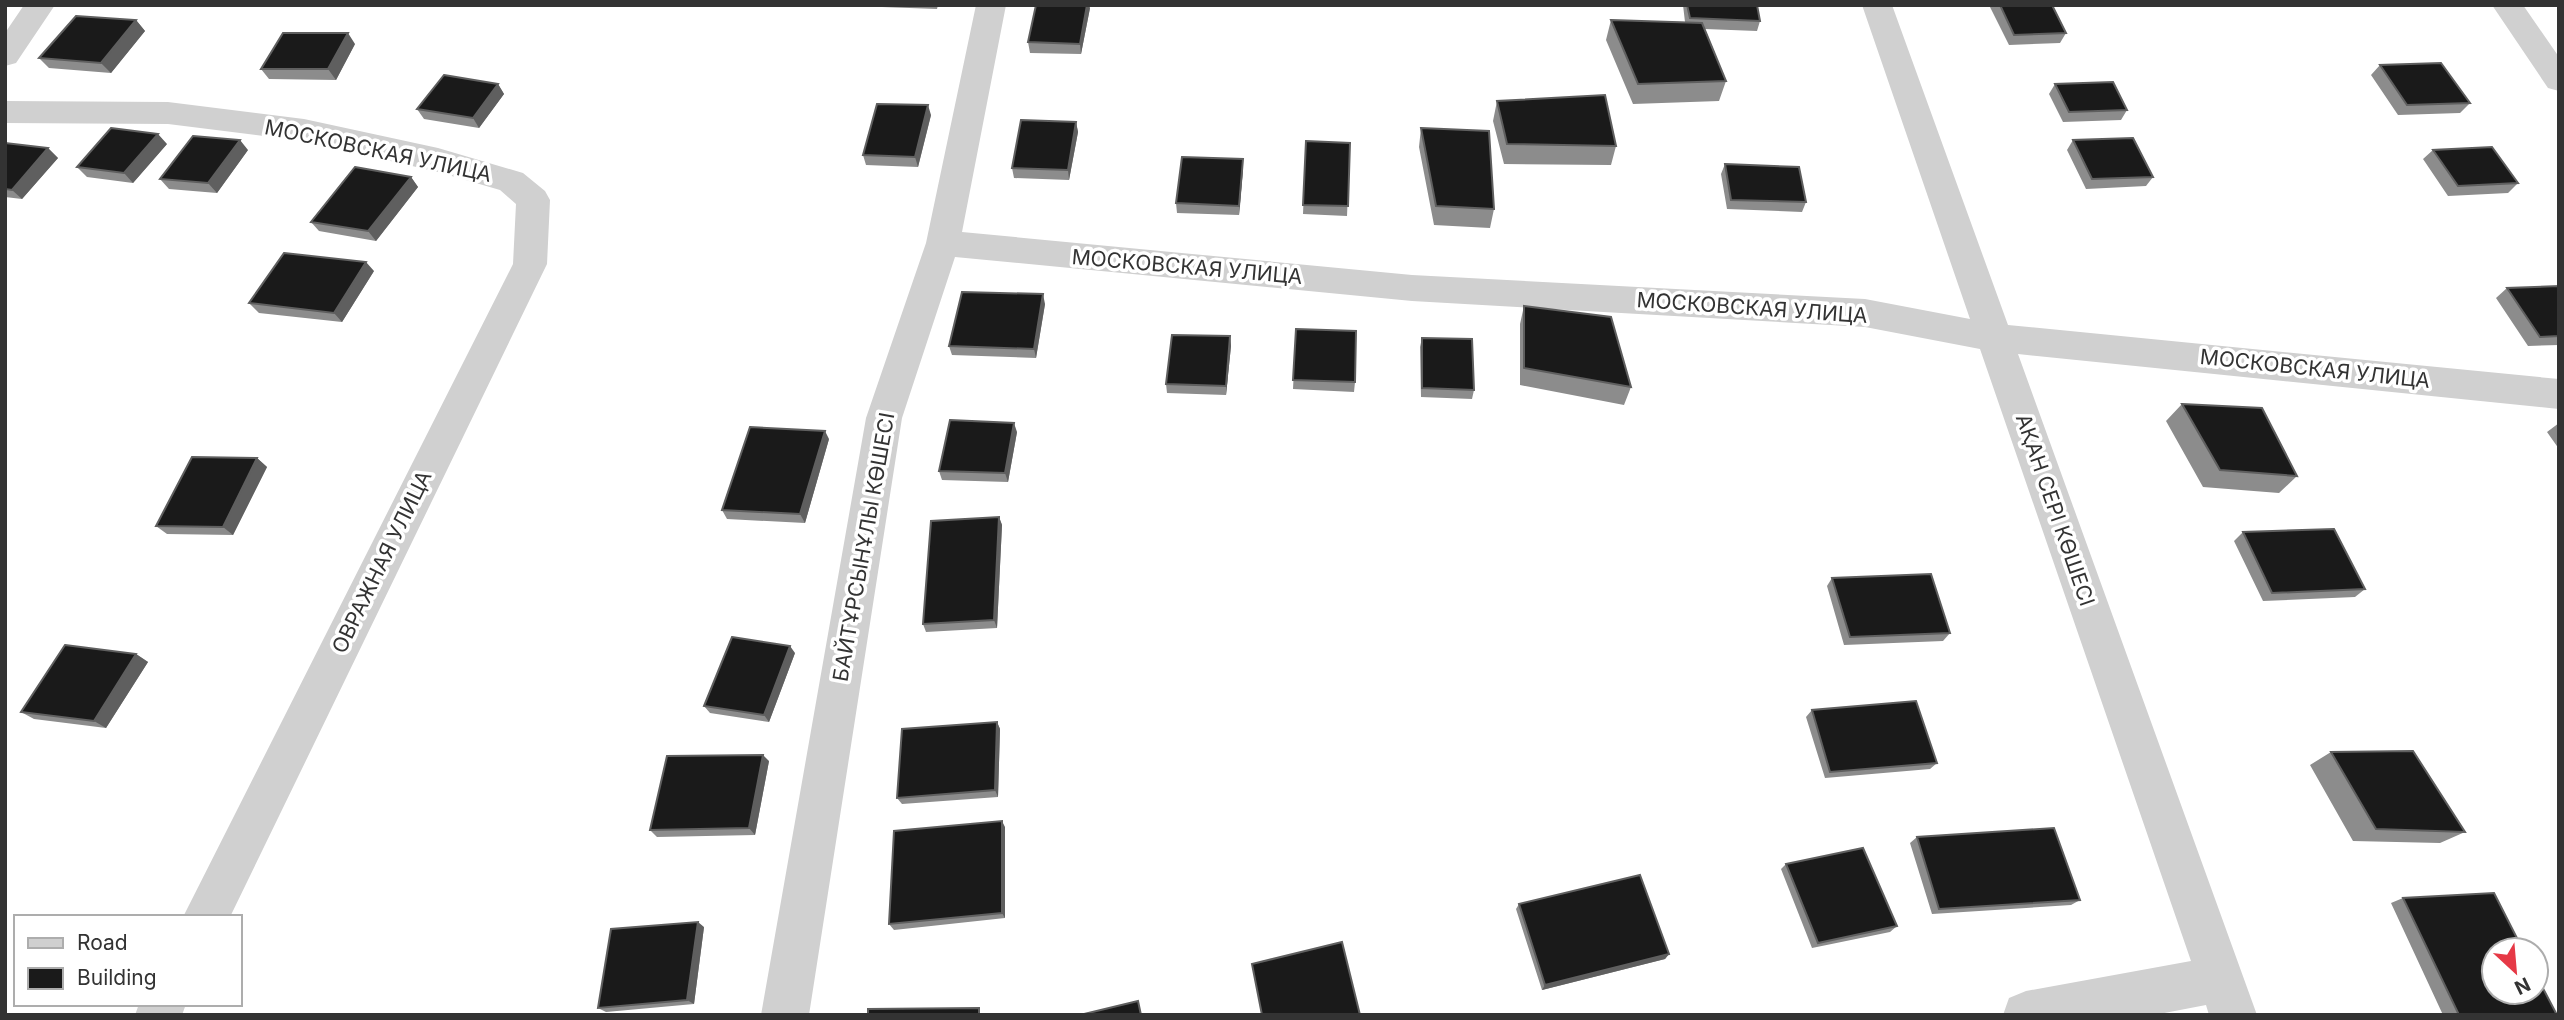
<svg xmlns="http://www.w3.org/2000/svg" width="2564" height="1020" font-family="Inter,sans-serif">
<rect width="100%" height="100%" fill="#fff"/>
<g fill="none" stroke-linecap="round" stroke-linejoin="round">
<path fill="#d0d0d0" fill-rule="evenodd" d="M24 5H55L16 63 5 66V33Z
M976 5H1006L962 232 1412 275 1865 299 1970 319 1862 5H1892L2008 325 2559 379V409L2018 354 2257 1015H2209L2206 1005 2154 1015H2003L2009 998 2026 991 2191 961 1980 349 1865 327 1412 301 955 257 902 418 809 1015H761L866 418 926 243Z
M2492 5H2523L2559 57V91L2548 88Z
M5 101 168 102 304 119 438 148 523 173 545 191 550 200 547 264 230 917H183L513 264 516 204 500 190 438 172 304 141 168 124 5 123Z
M139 1004H186L182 1015H135Z"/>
</g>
<path fill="#8c8c8c" d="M94 5H145L144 7Z
M882 5H938L937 9 882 7Z
M1683 5H1757L1760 21 1757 31 1705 29 1726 81 1719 101 1633 104 1606 40 1611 20 1685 22Z
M1989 5H2052L2066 33 2060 43 2009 45Z
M1090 8 1081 54 1030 53 1028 42Z
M136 20 145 31 111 73 49 68 39 58Z
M355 44 336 80 269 79 261 69Z
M2380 65 2470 103 2460 113 2398 115 2371 75Z
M498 84 504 94 479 128 424 119 417 109Z
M2055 84 2127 110 2121 120 2063 122 2049 94Z
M1497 101 1616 146 1611 165 1504 164 1493 121Z
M931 115 918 167 866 165 863 155Z
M1076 122 1078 132 1069 180 1014 178 1012 168Z
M1421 128 1494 209 1490 228 1434 225 1419 147Z
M2073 140 2153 177 2146 186 2086 189 2067 150Z
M1306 141 1350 143 1347 216 1303 214Z
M5 143 48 148 58 158 22 199 5 197Z
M167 144 133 183 87 177 77 167Z
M248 150 217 193 169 189 160 179Z
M2433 150 2518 183 2508 193 2448 196 2423 159Z
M1725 164 1806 202 1802 212 1727 209 1721 174Z
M1243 169 1239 215 1177 213 1176 203Z
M411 177 418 187 376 241 319 231 311 222Z
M374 271 342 322 259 313 249 303Z
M2559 286V345L2528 346 2496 298 2507 288Z
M1045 304 1036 358 952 355 949 346Z
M1524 306 1631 387 1624 405 1520 385V324Z
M1296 329 1355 382 1354 392 1293 389Z
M1230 336 1231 346 1226 395 1167 393 1166 384Z
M1422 338 1474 390 1472 399 1421 397 1420 347Z
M2182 404 2297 476 2279 493 2203 487 2166 421Z
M2559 423V449L2547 432Z
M1017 432 1008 482 942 480 939 471Z
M829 439 805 523 727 519 722 510Z
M257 458 267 467 233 535 167 534 156 526Z
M999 517 1002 525 997 628 926 632 923 624Z
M2243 532 2365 589 2355 597 2263 601 2234 541Z
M1832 578 1950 633 1943 641 1844 645 1827 586Z
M795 653 769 722 710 713 704 706Z
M136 654 148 662 106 728 34 719 21 712Z
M1812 710 1937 763 1930 769 1825 778 1806 717Z
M997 722 1000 729 998 797 902 804 897 798Z
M2331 752 2465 832 2440 843 2353 841 2310 765Z
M769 761 755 835 657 837 650 830Z
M1005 827V918L894 930 889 924Z
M1917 837 2080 900 2071 905 1932 914 1910 843Z
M1786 864 1897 926 1890 932 1812 948 1781 869Z
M2403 898 2557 1015H2443L2391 903Z
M1519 904 1669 954 1665 959 1542 990 1516 909Z
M704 927 694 1004 606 1012 598 1008Z"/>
<path fill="#5f5f5f" d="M1087 5H1089L1090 8 1081 54 1080 44Z
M136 20 145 31 111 73 101 63Z
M348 33 355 44 336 80 328 69Z
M498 84 504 94 479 128 473 118Z
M928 105 931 115 918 167 915 157Z
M1076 122 1078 132 1069 180 1068 170Z
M158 134 167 144 133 183 124 173Z
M240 140 248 150 217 193 208 183Z
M48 148 58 158 22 199 12 190Z
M1243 159V169L1239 215V206Z
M411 177 418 187 376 241 368 231Z
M366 262 374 271 342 322 334 313Z
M1043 294 1045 304 1036 358 1034 349Z
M1230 336 1231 346 1226 395V386Z
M1014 423 1017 432 1008 482 1005 473Z
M825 431 829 439 805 523 800 514Z
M257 458 267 467 233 535 223 527Z
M999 517 1002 525 997 628 994 620Z
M790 646 795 653 769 722 764 715Z
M136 654 148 662 106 728 94 721Z
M997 722 1000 729 998 797 995 790Z
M763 755 769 761 755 835 749 828Z
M1002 821 1005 827V918L1002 913Z
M698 922 704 927 694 1004 687 1000Z
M1669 954 1665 959 1542 990 1545 985Z"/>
<path fill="#1a1a1a" stroke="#5f5f5f" stroke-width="2" d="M1036 5H1087L1080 44 1028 42Z
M1687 5H1757L1760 21 1690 18Z
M2000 5H2052L2066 33 2014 35Z
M76 16 136 20 101 63 39 58Z
M1611 20 1702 23 1726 81 1638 84Z
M283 33H348L328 69H261Z
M2441 63 2470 103 2407 105 2380 65Z
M444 75 498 84 473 118 417 109Z
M2113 82 2127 110 2069 112 2055 84Z
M1605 95 1616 146 1507 144 1497 101Z
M877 104 928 105 915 157 863 155Z
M1021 120 1076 122 1068 170 1012 168Z
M111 128 158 134 124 173 77 167Z
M1421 128 1489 131 1494 209 1436 206Z
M193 136 240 140 208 183 160 179Z
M2133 138 2153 177 2092 179 2073 140Z
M1306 141 1350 143 1348 206 1303 205Z
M5 143 48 148 12 190 5 189Z
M2492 147 2518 183 2458 186 2433 150Z
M1182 157 1243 159 1239 206 1176 203Z
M1725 164 1799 167 1806 202 1731 200Z
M355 167 411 177 368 231 311 222Z
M284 253 366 262 334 313 249 303Z
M2559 286V336L2540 337 2507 288Z
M962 292 1043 294 1034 349 949 346Z
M1524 306 1611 317 1631 387 1524 368Z
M1296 329 1356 331 1355 382 1293 380Z
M1172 335 1230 336 1226 386 1166 384Z
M1422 338 1472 339 1474 390 1422 388Z
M2182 404 2262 408 2297 476 2220 470Z
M950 420 1014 423 1005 473 939 471Z
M750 427 825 431 800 514 722 510Z
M192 457 257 458 223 527 156 526Z
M999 517 994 620 923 624 931 521Z
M2334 529 2365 589 2272 593 2243 532Z
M1931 574 1950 633 1850 637 1832 578Z
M732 637 790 646 764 715 704 706Z
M65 645 136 654 94 721 21 712Z
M1916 701 1937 763 1830 772 1812 710Z
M997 722 995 790 897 798 902 729Z
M2413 751 2465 832 2376 829 2331 752Z
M763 755 749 828 650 830 667 756Z
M1002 821V913L889 924 894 831Z
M2054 828 2080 900 1939 909 1917 837Z
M1863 848 1897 926 1818 943 1786 864Z
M1640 875 1669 954 1545 985 1519 904Z
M2494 893 2523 950H2494V992H2536V975L2557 1015H2459L2403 898Z
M698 922 687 1000 598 1008 611 929Z
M1342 942 1360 1015H1262L1252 964Z
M1138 1001 1141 1015H1080Z
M979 1008V1015H868V1009Z"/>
<g text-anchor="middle" stroke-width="7" stroke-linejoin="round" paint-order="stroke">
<g font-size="21" fill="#333" stroke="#fff">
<text transform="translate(378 151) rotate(12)" y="7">МОСКОВСКАЯ УЛИЦА</text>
<text transform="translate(1187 267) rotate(5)" y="7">МОСКОВСКАЯ УЛИЦА</text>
<text transform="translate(1752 308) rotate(4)" y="7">МОСКОВСКАЯ УЛИЦА</text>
<text transform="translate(2315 369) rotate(6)" y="7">МОСКОВСКАЯ УЛИЦА</text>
<text transform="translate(2055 510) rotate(71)" y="7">АҚАН СЕРІ КӨШЕСІ</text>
<text transform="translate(864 547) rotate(-80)" y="7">БАЙТҰРСЫНҰЛЫ КӨШЕСІ</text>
<text transform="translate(382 562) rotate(-64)" y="7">ОВРАЖНАЯ УЛИЦА</text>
</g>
</g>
<rect width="2564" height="1020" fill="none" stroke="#333333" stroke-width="14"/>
<rect x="14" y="915" width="228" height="91" fill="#ffffff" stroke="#adadad" stroke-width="2"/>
<rect x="28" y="938" width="35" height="10" fill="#d0d0d0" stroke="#adadad" stroke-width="2"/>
<text x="77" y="950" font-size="21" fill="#333333">Road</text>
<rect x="28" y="968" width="35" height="21" fill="#1a1a1a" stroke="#adadad" stroke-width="2"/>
<text x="77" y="985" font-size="21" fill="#333333">Building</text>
<g transform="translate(2515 971) rotate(154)"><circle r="33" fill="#ffffff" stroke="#adadad" stroke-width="2"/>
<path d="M0-5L12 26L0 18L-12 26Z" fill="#e63946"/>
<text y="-10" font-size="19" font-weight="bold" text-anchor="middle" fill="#333333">N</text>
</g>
</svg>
